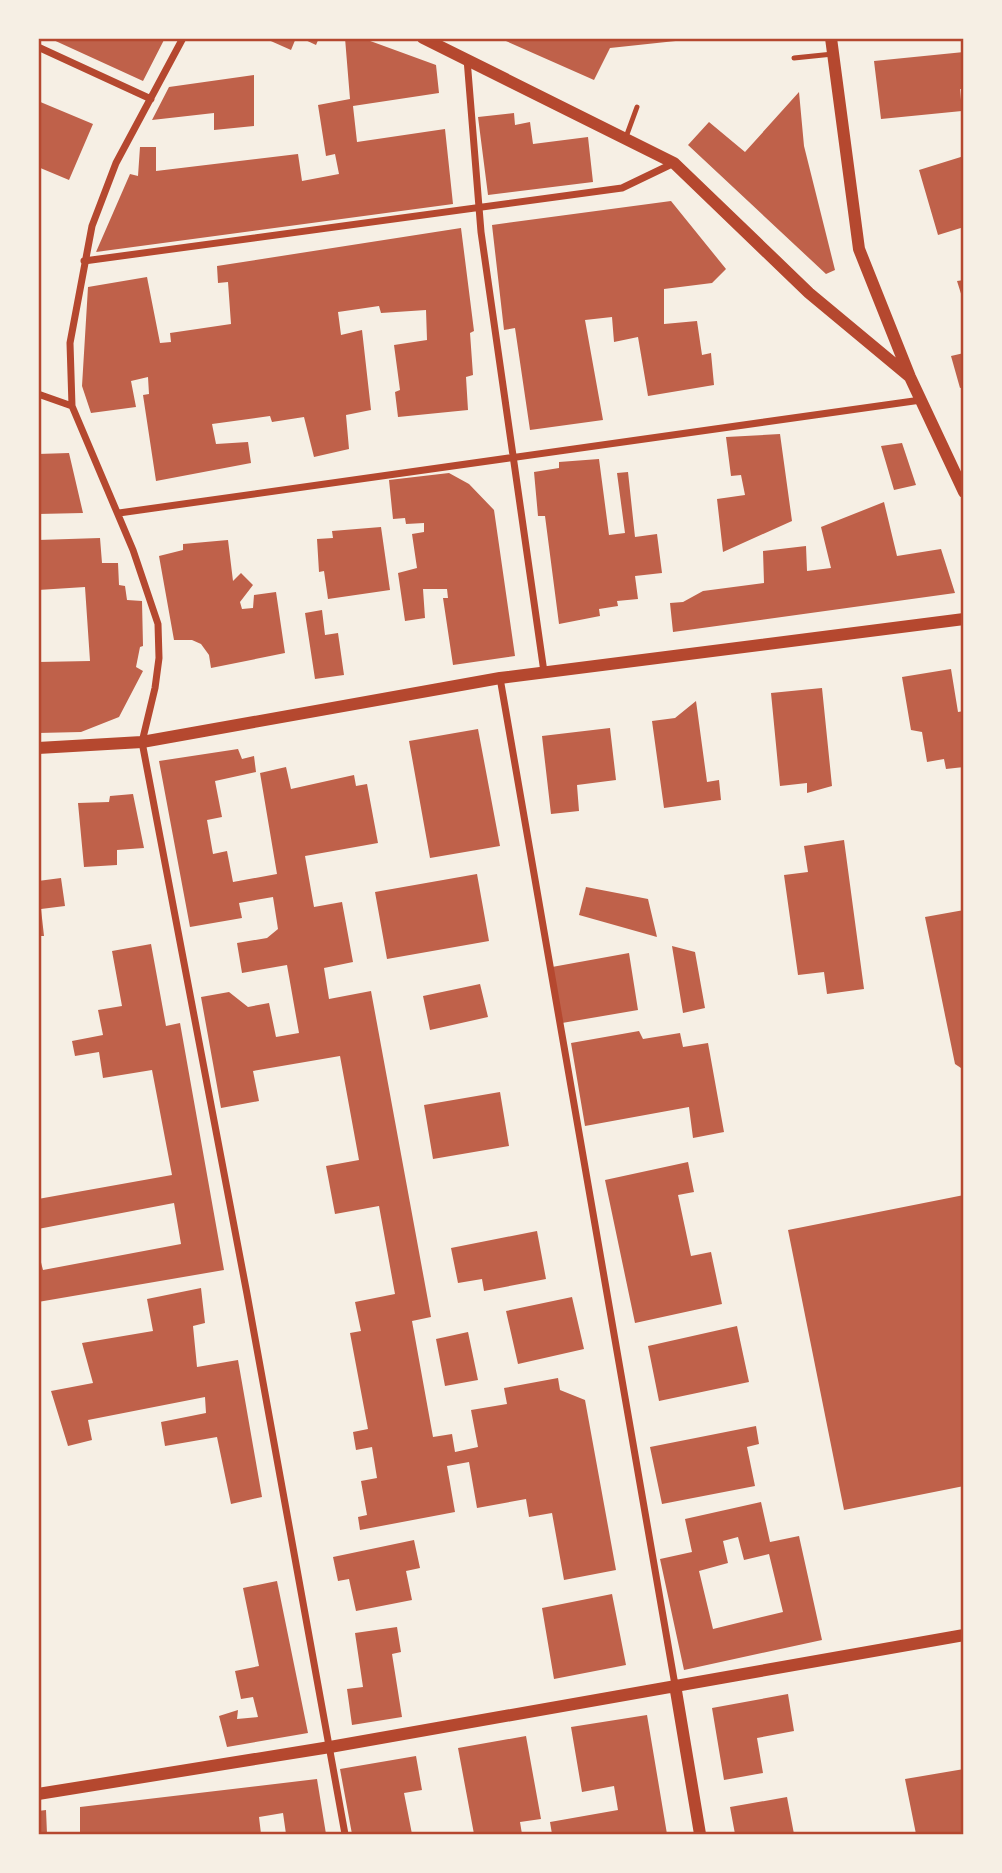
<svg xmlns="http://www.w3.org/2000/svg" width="1002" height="1873" font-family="Montserrat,sans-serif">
<rect width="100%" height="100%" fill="#f6efe4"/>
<path fill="#bf614a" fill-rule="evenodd" d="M49 38H165L143 81Z
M264 38H296L291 50Z
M301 38H319L316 45Z
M345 38H362L436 65 439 93 353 106 357 142 445 129 453 204 96 252 130 174 138 176 140 147H156V171L298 154 302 181 339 174 335 154 326 156 318 105 350 99Z
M499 38H685V40L610 48 594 80Z
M964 52V89H960L962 111 881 119 874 61Z
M254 75V126L214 130V113L152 120 169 87Z
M799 92 804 146 835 270 826 274 688 145 709 122 745 152Z
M38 101 93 124 69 180 38 167Z
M514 113 515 125 530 122 533 144 588 137 593 182 488 195 478 117Z
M964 156V227L938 235 919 170Z
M671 201 726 269 712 283 664 289V324L697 321 702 355 711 353 714 385 648 396 638 337 614 342 612 317 585 320 603 420 530 430 515 328 504 330 492 225Z
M461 228 474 331 470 333 473 375 466 377 468 410 398 417 395 392 400 390 394 345 427 340 426 310 381 313 379 306 338 312 341 335 362 330 371 410 346 415 349 449 314 457 304 417 272 422 270 416 212 424 216 444 248 442 251 463 156 481 143 395 149 394 148 377 131 381 136 407 91 413 82 386 88 287 147 277 160 343 171 342 170 333 231 324 228 282 218 283 217 266Z
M964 280V300H963L957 281Z
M964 353V387L960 388 951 356Z
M780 434 792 521 723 552 717 499 745 495 741 475 731 476 726 437Z
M902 443 916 485 894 490 881 446Z
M69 453 83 513 38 514V454Z
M599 459 609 535 625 533 617 473 628 472 635 537 657 534 662 573 635 576 638 599 617 601 618 606 599 609 600 616 559 624 545 516H538L534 472 559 468V462Z
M449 473 469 484 494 510 515 656 453 665 443 598H448L447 589H423L425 618 405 621 398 573 417 568 412 534 424 532V523L406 524 405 518 393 519 389 480Z
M884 502 897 556 941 549 955 593 673 632 670 603 683 602 703 591 764 583 763 551 806 546 807 571 831 568 821 527Z
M381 527 390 590 328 599 324 571 319 572 317 539 333 538 332 531Z
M100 538 102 563H118L119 585 125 586 127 600 142 601 143 646 140 647 136 667 143 671 119 717 81 732 38 733V662L90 661 85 587 38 590V540Z
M228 540 233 581 241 573 253 585 240 602 242 609 253 608 254 595 276 592 285 653 211 668 209 655 201 644 192 640H174L159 556 183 550V544Z
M322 610 325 635 338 633 344 675 315 679 305 613Z
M951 669 958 712 964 711V767L946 769 944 759 927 762 922 732 911 730 902 677Z
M822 688 832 786 807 793V783L780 786 771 693Z
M696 701 707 782 719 780 721 800 664 808 652 721 675 718Z
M610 728 616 780 577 785 579 811 551 814 542 736Z
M478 729 500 846 430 858 409 741Z
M238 749 242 759 254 756 256 772 215 781 222 817 207 820 213 854 227 851 233 882 277 874 260 773 286 767 291 789 354 775 356 786 367 784 378 843 305 856 314 907 342 902 353 962 324 968 329 999 371 991 431 1317 412 1321 433 1437 452 1434 455 1452 478 1447 471 1410 507 1404 504 1388 558 1378 560 1390 585 1400 616 1570 564 1580 552 1513 529 1517 526 1499 477 1508 469 1462 447 1466 455 1512 360 1530 358 1517 367 1515 361 1481 377 1478 372 1447 356 1450 353 1432 368 1429 350 1333 361 1331 355 1302 395 1294 379 1206 335 1214 326 1166 359 1160 340 1056 253 1071 259 1101 221 1108 201 997 229 992 248 1007 269 1003 276 1037 299 1033 287 965 242 973 237 943 267 938 278 929 273 897 239 903 242 918 190 927 159 761Z
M133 794 144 848 117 850V865L84 867 78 803 109 802 110 796Z
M844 840 864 989 827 994 824 972 798 975 784 875 808 872 804 846Z
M477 874 489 941 387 959 375 892Z
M61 878 65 906 41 909 44 936H38V881Z
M586 887 648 899 657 937 579 915Z
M964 910V1070L955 1064 925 917Z
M151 944 166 1026 180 1023 224 1270 38 1302V1251L43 1270 181 1244 174 1203 38 1229V1199L172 1175 152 1070 103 1078 99 1052 75 1056 72 1041 103 1035 98 1010 122 1006 112 951Z
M672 946 695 952 705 1008 683 1013Z
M629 953 638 1010 562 1023 552 967Z
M480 984 488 1017 430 1030 423 996Z
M639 1031 643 1039 680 1033 683 1047 708 1043 724 1132 693 1138 689 1107 585 1126 571 1043Z
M500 1092 509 1146 433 1159 424 1105Z
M688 1162 694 1192 678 1195 691 1256 711 1252 722 1304 635 1323 605 1180Z
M964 1195V1486L844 1510 788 1230Z
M537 1231 546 1279 484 1291 482 1279 458 1283 451 1248Z
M201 1288 205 1323 193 1326 197 1367 238 1360 262 1497 231 1504 217 1437 165 1446 161 1422 206 1413 205 1397 88 1420 92 1440 68 1446 51 1391 93 1383 82 1343 153 1331 147 1299Z
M572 1297 584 1349 518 1364 506 1311Z
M737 1326 749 1382 659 1401 648 1346Z
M468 1332 478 1380 445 1386 436 1339Z
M756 1426 759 1444 747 1447 755 1486 662 1504 650 1447Z
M761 1502 770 1542 799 1536 822 1640 684 1670 660 1559 692 1552 685 1519ZM738 1537 744 1560 769 1554 783 1612 713 1629 699 1571 728 1563 723 1541Z
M414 1540 420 1568 406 1571 412 1600 356 1611 349 1579 338 1581 333 1557Z
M277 1581 308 1733 227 1747 219 1716 238 1710 237 1719 258 1717 253 1697 241 1699 235 1671 259 1666 243 1588Z
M612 1594 626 1665 554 1679 542 1608Z
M397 1627 401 1652 392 1654 402 1717 352 1725 347 1689 363 1687 355 1633Z
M788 1694 794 1731 757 1738 763 1773 724 1780 712 1708Z
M647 1715 667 1834H552L550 1822 618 1810 614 1786 582 1792 571 1727Z
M526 1736 541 1819 520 1822 522 1834H474L458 1748Z
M416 1756 422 1790 404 1793 412 1834H352L340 1769Z
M964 1769V1834H916L905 1779Z
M317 1779 326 1834H286L283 1813 259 1817 261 1834H80V1807Z
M787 1797 794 1834H735L730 1807Z
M46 1810 47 1834H38V1811Z"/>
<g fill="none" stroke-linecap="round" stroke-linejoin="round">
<path stroke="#b5482f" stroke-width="5" d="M794 58 833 54
M626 137 637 107"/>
<path stroke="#b5482f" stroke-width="7" d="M183 38 116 163 92 226 70 343 72 406 133 550 158 624 159 658 155 688 142 742 247 1294 345 1834
M38 47 151 99
M467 59 481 232 544 672
M84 261 622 188 674 163
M38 394 72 406
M119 513 921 400
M500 678 675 1685"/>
<path stroke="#b5482f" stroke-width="12" d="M423 38 674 163 809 293 910 377
M831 38 859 249 910 377 964 492
M38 748 142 742 500 678 964 619
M675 1685 700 1834
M38 1794 330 1747 964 1635"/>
</g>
<rect width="1002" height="1873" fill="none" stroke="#f6efe4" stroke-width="80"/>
<rect x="40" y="40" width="922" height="1793" fill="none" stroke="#b5482f" stroke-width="2.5"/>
</svg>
